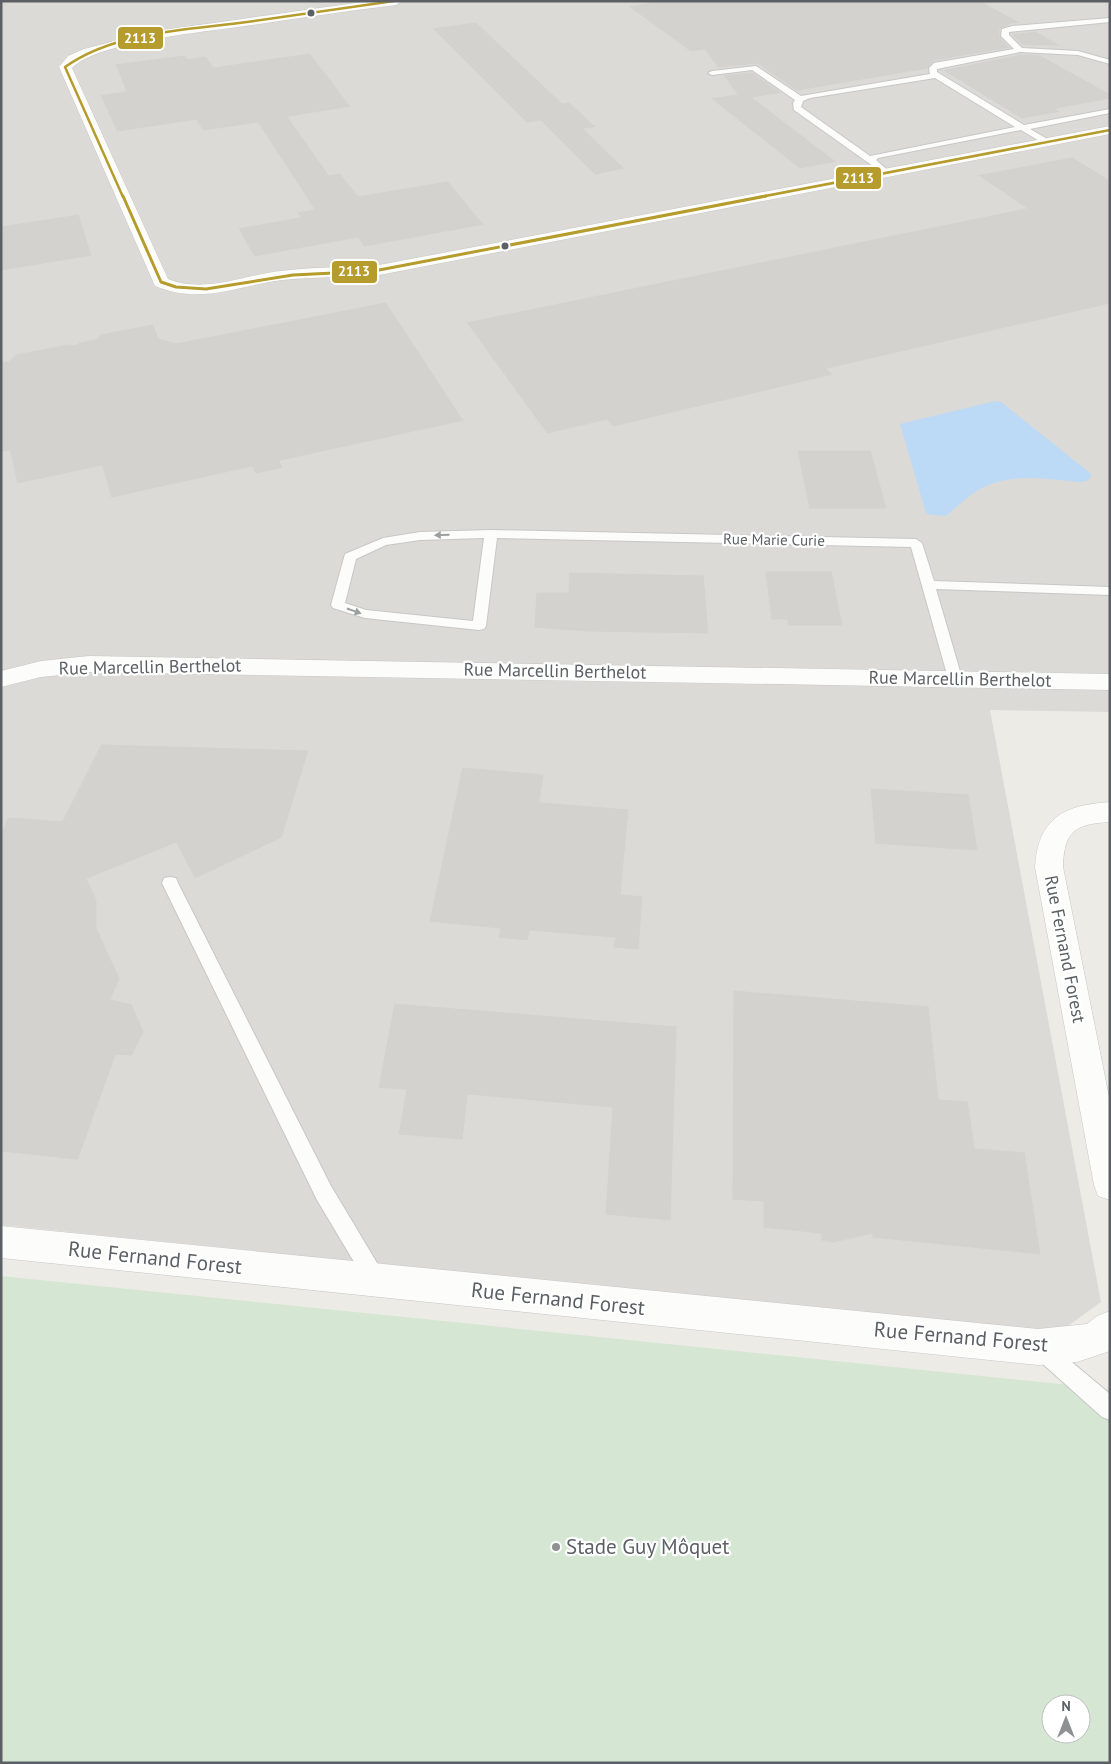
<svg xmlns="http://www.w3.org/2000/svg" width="1111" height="1764" font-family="'PT Sans',sans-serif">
<rect width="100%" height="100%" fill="#ecebe6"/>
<path fill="#dcdad6" d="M1 1H1110V712L990 710 1101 1302 1058 1333 1 1225Z"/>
<path fill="#d5e7d3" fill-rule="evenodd" d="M1 1276 1110 1389V1763H1ZM1051 1704H1081V1734H1051Z"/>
<path fill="#bcdaf5" d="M995 401 1001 402 1090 473 1091 477 1087 481 1079 482C1045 479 1012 472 980 489 968 496 957 507 946 516L931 515 926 513 900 424Z"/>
<path fill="#d3d2cf" stroke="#dbdad6" d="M659 1H981L1021 23 1011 24 1000 29V37L1010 48 934 61 927 69 797 91 757 64 718 68 705 50 691 52 628 6Z
M476 22 562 103 569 102 596 127 584 129 625 169 595 175 541 121 527 123 432 28Z
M1035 31 1062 46H1023L1011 34Z
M310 53 351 107 288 117 329 175 340 173 358 196 448 181 484 225 364 247 358 238 254 257 238 228 300 217 297 212 314 209 258 123 203 131 196 120 117 132 100 95 126 91 115 64 185 55 187 59 206 56 213 67Z
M1020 54 1040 55 1110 94V99L1056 109 1061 112 1022 119 942 70Z
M752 72 782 93 753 98 837 162 800 169 710 98 737 94 723 75Z
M1072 157 1110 180V304L827 369 833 375 613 427 607 420 547 434 466 322 1026 208 977 175Z
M79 214 92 256 1 271V226Z
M386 302 464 421 280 461 283 468 256 474 252 467 111 498 102 466 17 484 10 451 1 452V362L9 361 16 354 69 344 75 345 80 342 96 339 101 334 153 324 159 338 176 343Z
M797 450H871L887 509H809Z
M765 571H832L843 626H787V620H771Z
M569 572 704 575 709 634 589 632 534 628 536 592H568Z
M101 744 309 750 282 838 195 879 176 843 87 879 97 900V928L120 979 111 999 132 1004 144 1032 132 1056 116 1055 78 1160 1 1152V832L8 817 62 821Z
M462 767 544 774 540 802 629 809 621 894 643 896 639 950 613 948 615 938 530 931 528 941 498 938 500 929 429 922Z
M870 788 969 794 978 851 875 844Z
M733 990 929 1006 939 1099 968 1101 975 1148 1025 1152 1041 1255 872 1238V1234L833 1243 821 1241V1234L763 1228V1202L732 1200Z
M394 1003 677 1026 671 1221 605 1215 612 1108 468 1095 463 1140 398 1135 406 1090 378 1088Z"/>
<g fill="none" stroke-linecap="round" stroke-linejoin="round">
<g stroke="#c7c7c7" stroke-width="2">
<path id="lane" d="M1110 18V22L1009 32V35L1022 48 1078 51 1110 60V64L1078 55 1020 52 937 69V72L1024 125 1110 109V113L1030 129 1049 140 1050 142 1046 145 1021 130 878 158 876 160 891 173 887 176 794 110 793 103 795 100 752 70 712 75 708 73 712 71 756 66 801 96 930 74 929 68 934 63 1014 49 1001 36 1002 29 1012 26ZM935 78 1015 127 870 156 801 107 803 101 810 98Z
M491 530 916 539 922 543 934 581 1110 587V595L936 589 962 678 960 681H950L948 678 911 547 497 538 486 626 484 629 479 630 365 618 333 608 331 605 345 554 383 538 420 532ZM484 538 473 621 366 610 345 603 356 559 386 545 420 540Z
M170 877 176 878 178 883 331 1186 383 1273 386 1280 383 1287 376 1290 369 1287 317 1200 162 883 164 878Z
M1042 1339 1049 1343 1110 1394V1420L1102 1417 1035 1357 1031 1350 1035 1343Z"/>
</g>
<g stroke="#c7c7c7" stroke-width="1">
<path id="street" d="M369 1H402L396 5C348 11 300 18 252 25 213 31 98 41 72 68L168 279C205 294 244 275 281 271 312 267 343 267 374 266L1110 126V134L374 276C343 277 313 277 282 280 236 286 201 305 155 286L59 67 68 56 84 49 150 32Z
M1110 802V822C1075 824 1064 831 1063 867L1110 1102V1200L1098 1196 1094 1185 1035 867C1038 818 1064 805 1110 802Z
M1 1226 1038 1329 1087 1324 1097 1316 1110 1311V1351L1077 1362 1038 1365 1 1258Z"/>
</g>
<g stroke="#c7c7c7" stroke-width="1">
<path id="secondary" d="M89 656 1110 674V690L89 672 41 677 1 687V671L41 661Z"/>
</g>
<use href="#lane" fill="#fcfcfb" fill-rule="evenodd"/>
<use href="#street" fill="#fcfcfb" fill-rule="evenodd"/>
<use href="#secondary" fill="#fcfcfb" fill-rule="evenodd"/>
<g stroke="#fff" stroke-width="4.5">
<path id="bus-1-far1" d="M123 197 65 67C116 31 187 30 247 22 296 15 345 8 394 1
M760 197 1110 130"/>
</g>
<g stroke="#fff" stroke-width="5.5">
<path id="bus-1" d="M123 196 161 282 176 287 206 289 293 275 374 271 766 196"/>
</g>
<use href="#bus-1-far1" stroke="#b59c2d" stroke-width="2.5"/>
<use href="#bus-1" stroke="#b59c2d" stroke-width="3"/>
</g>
<defs><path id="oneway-solid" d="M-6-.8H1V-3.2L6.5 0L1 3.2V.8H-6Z" transform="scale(1.25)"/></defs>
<g fill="#9c9ea0">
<use href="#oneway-solid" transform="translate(442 535) rotate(179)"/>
<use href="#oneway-solid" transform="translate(354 611) rotate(19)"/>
</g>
<g fill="#5c5f64" stroke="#fff" stroke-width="2">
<circle cx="311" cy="13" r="4.5"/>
<circle cx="505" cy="246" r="4.5"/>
</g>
<circle fill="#8e9092" stroke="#fff" stroke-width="2" cx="556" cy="1547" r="5"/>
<g text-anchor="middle" stroke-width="4.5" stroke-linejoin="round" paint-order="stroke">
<g font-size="15" fill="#5c5f64" stroke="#fff">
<text transform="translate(774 540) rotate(1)" y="5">Rue Marie Curie</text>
</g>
<g font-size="18" fill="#5c5f64" stroke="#fff">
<text transform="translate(150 667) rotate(-1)" y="6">Rue Marcellin Berthelot</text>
<text transform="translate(555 671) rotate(1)" y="6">Rue Marcellin Berthelot</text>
<text transform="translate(960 679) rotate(1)" y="6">Rue Marcellin Berthelot</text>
<text transform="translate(1065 949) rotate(79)" y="6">Rue Fernand Forest</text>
</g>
<g font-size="21" fill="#5c5f64" stroke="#fff">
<text transform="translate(155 1258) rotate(6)" y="7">Rue Fernand Forest</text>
<text transform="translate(558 1299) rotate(6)" y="7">Rue Fernand Forest</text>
<text transform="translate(961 1337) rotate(5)" y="7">Rue Fernand Forest</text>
</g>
<g font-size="21" fill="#5c5f64" stroke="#fff" text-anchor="start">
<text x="566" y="1554">Stade Guy Môquet</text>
</g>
</g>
<g stroke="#fff" stroke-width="2">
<rect x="117" y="26" width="47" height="24" rx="5" fill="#b59c2d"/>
<rect x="835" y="166" width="47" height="24" rx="5" fill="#b59c2d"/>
<rect x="331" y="260" width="47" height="24" rx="5" fill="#b59c2d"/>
</g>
<g font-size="14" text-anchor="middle" font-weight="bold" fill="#fff">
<text x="140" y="43">2113</text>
<text x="858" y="183">2113</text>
<text x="354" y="276">2113</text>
</g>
<rect width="1111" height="1764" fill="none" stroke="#5c5f64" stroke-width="5"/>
<g transform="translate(1066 1719)"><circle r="24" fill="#ffffff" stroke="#bebfc1"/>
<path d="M0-4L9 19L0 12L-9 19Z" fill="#8e9092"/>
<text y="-8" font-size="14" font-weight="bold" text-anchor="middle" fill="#5c5f64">N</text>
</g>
</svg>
